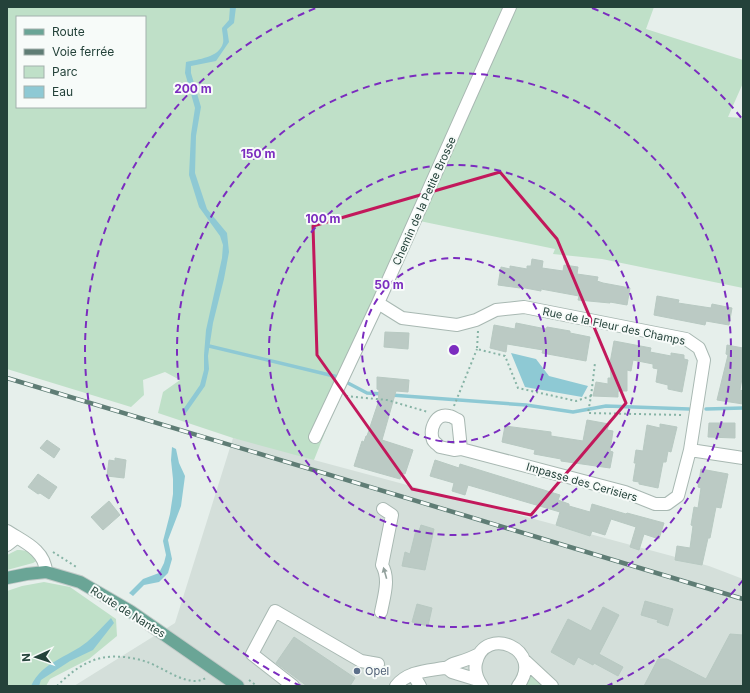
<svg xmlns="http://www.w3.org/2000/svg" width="750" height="693" font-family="Inter,sans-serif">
<rect width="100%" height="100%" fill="#e6efeb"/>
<path fill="#d4dfda" d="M233 438 306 453 314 460 709 566 743 579V686H74L175 623Z"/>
<path fill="#bfe0c8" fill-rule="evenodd" d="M7 7H654L646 29 743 60V83L728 117 743 118V288L602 259 553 254 555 249 410 219 314 460 233 438 158 413 163 392 180 380 165 372 143 380 144 395 131 407 7 369ZM17 17H145V107H17Z
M17 550C26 550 34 552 38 560L33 563 7 570V555Z
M44 582 70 587 116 619 117 636 89 659 50 679 46 686H7V591L22 586Z
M530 674 543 686H524Z"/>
<path fill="#8ec9d4" d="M230 7H236L234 23 227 29 229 42 216 61 191 66V73L201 107 196 136 195 173 207 209 227 233 229 252 224 279 213 323 208 356 209 369 205 386 186 413 182 411 200 385 204 370V355L206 330 222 258 223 245 220 236 199 207 189 175 191 134 195 108 185 73 186 62C198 59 219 58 223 43 224 39 222 32 222 28L229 20Z
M511 353 536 359 549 376 588 386 582 397 525 387Z
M172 447 176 449 179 463 185 476 181 506 168 540 172 559 168 573 159 582 144 585 133 596 129 593 143 579 159 573 164 563 166 555 163 541 170 514 173 494V479L171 460Z
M111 618 114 623 93 650 70 661 41 680 39 686H31C43 661 67 658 87 642 95 635 103 626 111 618Z"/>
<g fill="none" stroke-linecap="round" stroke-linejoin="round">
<path stroke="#8ec9d4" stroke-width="3.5" d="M209 346 338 377
M346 382 367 393 383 394
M391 395 526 405 573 412 606 406 689 409
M706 409 743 408"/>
</g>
<path fill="#bbcac4" stroke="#b8c9c2" d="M532 259 543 261 542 268 563 271 564 265 578 267 577 274 598 277 597 281 603 283 630 288 627 305 610 302V303L578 300 579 296 541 289V291L520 287V288L498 285 501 267 510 269V266L527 269V266H531Z
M657 296 679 300 678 303 711 308 712 304 732 308 729 325 706 321 705 325 654 315Z
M516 323 546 329 547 327 570 331V333L590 337 586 361 542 353 543 350 507 344 506 352 490 348 494 325 515 329Z
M385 332 409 333 408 349 384 347Z
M614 341 651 348 650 352 671 356V353L684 355V359L688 360 682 392 668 389V385L656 382 658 369 653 368V364L633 360 631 371 627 370V391H618V397L593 396 596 382 608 384V378H611L610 363Z
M727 345 743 348V372L740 390 743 391V404L717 400 728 355 726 354Z
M377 377 409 380 408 392 396 391 382 440 413 450 405 474 402 473 400 479 354 466 362 441 364 442 366 436H367L378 403 379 390 377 389Z
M587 420 609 424 607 430 613 431 610 451 613 452 610 468 561 461V459L534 454 535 450 502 442 505 426 551 432V436L583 441Z
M709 423H735V438L708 437Z
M660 424 677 427 671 452 668 451 666 462H663L658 488 639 484V482L633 481 636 463H634L636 450 643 451 647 425 660 428Z
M47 440 60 449 54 458 40 448Z
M115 458 126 460 124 478 107 476 109 460 115 461Z
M435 460 459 468 460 464 560 495 558 500 569 504V506L590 512 592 504 626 514 627 513 664 523 659 539 644 534 639 550 630 547 636 527 611 519 605 535 592 531 590 536 556 525 560 512 468 485 465 495 452 491 454 483 430 476Z
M701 469 728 474 721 508 716 507 710 538H708L702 565 675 560 677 546 690 548 693 526 691 525 694 507 698 508 701 488 698 487Z
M38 474 57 487 49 499 40 493 38 494 28 487Z
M109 501 120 515 103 530 91 517Z
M421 525 434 529 425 570 402 566 405 552 410 554 416 530 419 531Z
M645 601 673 609 668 626 657 622 658 620 641 615Z
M417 604 432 608 428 626 412 622Z
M603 607 619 615 599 654 623 667 618 676 594 663 593 665 578 657 574 665 551 652 568 619 591 631Z
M730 634 743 635V686H644L658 659H667L706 679Z
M294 637 355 678 350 686H307L276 663Z"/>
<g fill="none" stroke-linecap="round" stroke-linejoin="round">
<g stroke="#a8b8b2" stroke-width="14">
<path id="minor" d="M378 303 402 318 457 325 476 320 496 310 524 307 686 339 699 348 704 360 690 450 678 496 667 504H655L625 492 461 449 454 450 440 447C438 445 434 442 433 440 429 429 436 412 449 416 452 416 455 419 458 420L461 449
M315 437 378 303 510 7
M690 450 743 458
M7 531C24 542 45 550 46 572
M7 545 16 538
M381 612C384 596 390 579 382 565L392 515 383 509
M524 660 552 686
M447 668 452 672 478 680
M413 674 420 686
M293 686 252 654 275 611 361 661 378 664
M396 686C408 671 427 671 444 668 448 668 450 665 453 664 462 661 470 659 479 654
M482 686C477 679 474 672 476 663 484 624 546 649 518 686"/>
</g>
<g stroke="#c2cac8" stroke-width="14">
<path id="major" d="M7 578 27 574 46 572 80 582 130 611 238 686"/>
</g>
<path stroke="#86b3a5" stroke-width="2" stroke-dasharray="2 3" stroke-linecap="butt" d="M478 331 477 349 505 356 518 388 576 401 591 396 588 413 683 415
M346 396 387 400 428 412
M591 396 595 363
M454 406 477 349
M53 552 78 568
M249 680 257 686
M57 686C69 674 83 662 101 658 115 655 133 657 147 662 163 667 190 690 207 677"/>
<use href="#minor" stroke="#fff" stroke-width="12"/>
<use href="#major" stroke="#6aa596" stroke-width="12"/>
<g stroke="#5f7d75" stroke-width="4.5">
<path id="rail" d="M7 378 743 599"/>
</g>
<use href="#rail" stroke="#f7fbf9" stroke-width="3" stroke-dasharray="9" stroke-linecap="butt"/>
</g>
<defs><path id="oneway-solid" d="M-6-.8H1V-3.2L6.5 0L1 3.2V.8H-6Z"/></defs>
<use fill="#92a09c" href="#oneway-solid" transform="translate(385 573) rotate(-106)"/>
<path fill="none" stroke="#c2185b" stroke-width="3" stroke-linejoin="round" d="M500 172 557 239 626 403 531 515 412 489 317 355 313 226Z"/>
<g fill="none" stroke="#7b2cbf" stroke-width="2" stroke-dasharray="7 5">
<circle cx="454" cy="350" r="92"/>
<circle cx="454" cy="350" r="185"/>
<circle cx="454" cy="350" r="277"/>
<path d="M743 580A369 369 0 0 1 607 686M301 686A369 369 0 0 1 316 8M592 8A369 369 0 0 1 743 120"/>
</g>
<circle fill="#5c6f8a" stroke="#f7fbf9" stroke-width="1.5" cx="357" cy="671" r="4"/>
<g text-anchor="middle" stroke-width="4" stroke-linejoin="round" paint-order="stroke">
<g font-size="11" fill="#24423a" stroke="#f7fbf9">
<text transform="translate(424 201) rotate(-66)" y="4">Chemin de la Petite Brosse</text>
<text transform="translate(614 326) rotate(12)" y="4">Rue de la Fleur des Champs</text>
<text transform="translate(582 482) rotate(16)" y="4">Impasse des Cerisiers</text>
<text transform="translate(128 612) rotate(32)" y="4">Route de Nantes</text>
</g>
<g font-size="11" fill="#4e5e75" stroke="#f7fbf9" text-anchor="start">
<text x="365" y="675">Opel</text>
</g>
</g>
<circle cx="454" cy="350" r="6" fill="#7b2cbf" stroke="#f7fbf9" stroke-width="2"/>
<g font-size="12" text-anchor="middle" font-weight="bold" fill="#7b2cbf" stroke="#f7fbf9" stroke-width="4" stroke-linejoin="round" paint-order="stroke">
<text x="193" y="93">200 m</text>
<text x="258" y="158">150 m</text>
<text x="323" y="223">100 m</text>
<text x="389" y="289">50 m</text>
</g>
<rect width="750" height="693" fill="none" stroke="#24423a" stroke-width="16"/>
<rect x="16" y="16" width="130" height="92" fill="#f7fbf9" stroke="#a3b1ad"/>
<rect x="24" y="29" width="20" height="6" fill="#6aa596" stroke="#a3b1ad"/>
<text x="52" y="36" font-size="12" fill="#24423a">Route</text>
<rect x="24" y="49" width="20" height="6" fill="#5f7d75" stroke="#a3b1ad"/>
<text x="52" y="56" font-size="12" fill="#24423a">Voie ferrée</text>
<rect x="24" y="66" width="20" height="12" fill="#bfe0c8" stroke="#a3b1ad"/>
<text x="52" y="76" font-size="12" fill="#24423a">Parc</text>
<rect x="24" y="86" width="20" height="12" fill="#8ec9d4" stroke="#a3b1ad"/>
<text x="52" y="96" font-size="12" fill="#24423a">Eau</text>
<g transform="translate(36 657) rotate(267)" stroke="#f7fbf9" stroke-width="3" paint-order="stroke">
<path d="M0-3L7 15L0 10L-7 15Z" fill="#24423a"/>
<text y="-6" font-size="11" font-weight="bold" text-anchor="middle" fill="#24423a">N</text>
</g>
</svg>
